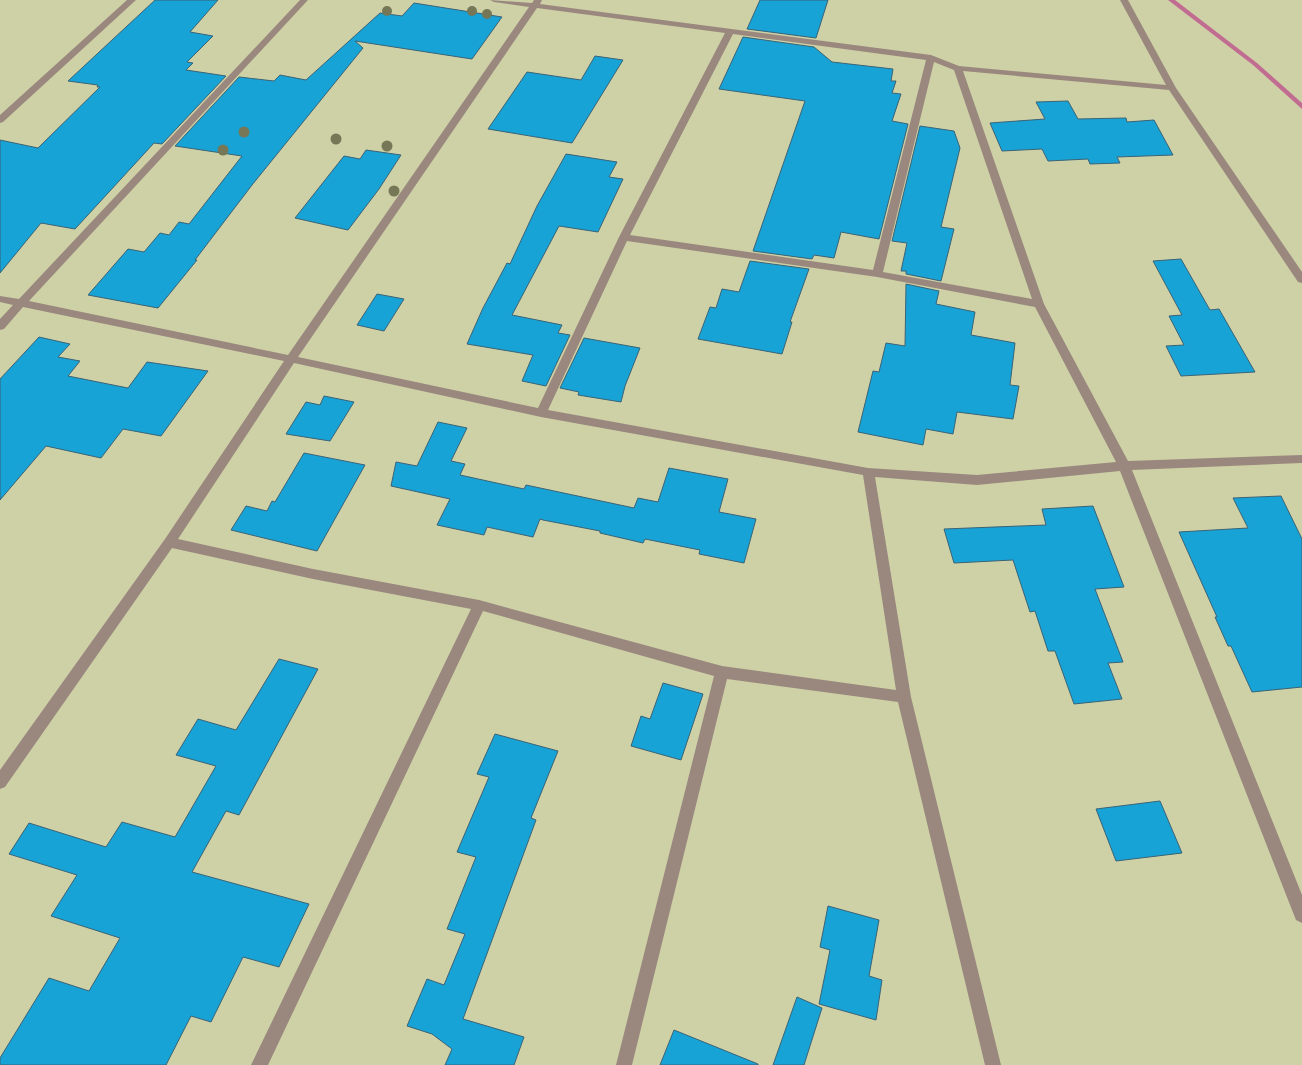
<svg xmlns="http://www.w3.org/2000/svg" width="1302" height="1065" font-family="'Golos Text',sans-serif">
<rect width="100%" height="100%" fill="#ced1a6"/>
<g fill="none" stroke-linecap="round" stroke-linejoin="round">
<path fill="#c16d92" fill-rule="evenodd" d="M1168 0H1175L1257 63 1302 103V109L1253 65Z"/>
</g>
<path fill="#17a3d6" stroke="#3a6377" d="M155 0H218L190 32 213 36 187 62 193 63 186 70 226 76 162 144 154 143 75 229 41 223 0 273V140L38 148 100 87H97L98 85 68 81Z
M760 0H828L816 38 747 29Z
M414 3 502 17 472 59 355 41 363 48 252 185 195 260H197L158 308 88 295 128 249 144 252 160 233 169 235 179 222 189 224 242 156 175 146 239 77 274 81 280 75 306 80 380 13 402 16Z
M743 37 814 47 832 62 893 69 891 81H896L892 93 901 94 892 121 908 124 879 239 841 232 834 258 814 255 812 259 753 251 805 101 719 89Z
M595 56 623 60 572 143 488 129 527 72 581 80Z
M1068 101 1078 119 1126 118 1127 122 1154 120 1173 155 1117 157 1120 163 1090 164 1088 159 1048 161 1042 149 1002 151 990 123 1045 119 1036 102Z
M920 126 954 131 960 148 941 227 954 229 941 281 906 274V271H901L907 243 892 241Z
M366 150 401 155 379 189 348 230 295 218 344 156 360 159Z
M566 154 617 162 609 177 623 179 598 232 559 226 512 315 562 325 558 333 570 335 546 386 522 381 533 355 467 344 483 308 507 263 510 264 537 206Z
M1181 259 1210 310 1219 309 1255 372 1181 376 1166 346 1184 345 1169 316 1182 315 1153 261Z
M750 261 809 269 790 322H792L782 354 698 339 710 307 716 308 722 289 739 292Z
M906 284 939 291 936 304 975 312 971 335 1015 343 1010 385 1019 386 1013 419 957 412 953 434 926 429 923 445 858 432 873 371 879 372 886 343 905 346Z
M377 294 404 299 384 331 357 325Z
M39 337 70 344 58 357 80 361 68 376 128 388 147 362 208 371 161 436 123 429 101 458 46 446 0 500V379Z
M584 338 640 348 625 386 621 402 578 395 579 392 560 388Z
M324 396 354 402 330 441 286 434 306 402 320 405Z
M438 422 467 428 451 461 465 464 460 475 524 489 526 485 634 508 638 498 658 502 669 468 728 479 719 512 756 519 744 563 699 554 700 550 645 539 643 543 600 533V531L543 520 540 519 533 537 487 527 484 535 437 525 450 499 391 486 396 462 417 466Z
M304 453 365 465 317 551 231 530 246 506 267 511 272 501 275 502Z
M1281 496 1302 539V687L1252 692 1231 646H1228L1215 617H1217L1179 532 1248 528 1233 498Z
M1093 506 1124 587 1095 589 1123 662 1108 663 1122 699 1074 704 1055 651H1048L1035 611 1030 612 1013 560 954 563 944 529 1046 525 1042 509Z
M279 659 318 669 239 815 226 811 192 872 309 904 279 967 243 957 211 1022 191 1016 166 1065H0V1058L49 978 89 991 120 938 51 916 77 875 9 854 29 823 106 847 122 822 175 837 216 766 176 755 198 719 236 730Z
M663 683 703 694 681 760 631 746 641 716 650 719Z
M495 734 558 751 531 818 536 820 463 1019 524 1037 514 1065H445L452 1049 432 1034 407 1026 427 979 444 985 465 934 447 929 476 857 457 852 489 777 477 774Z
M1160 801 1182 853 1116 861 1096 809Z
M828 906 879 920 869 976 882 980 876 1020 819 1004 830 950 820 947Z
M797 997 822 1008 804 1065H773Z
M674 1030 758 1064V1065H660Z"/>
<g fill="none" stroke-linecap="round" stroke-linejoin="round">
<path fill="#9a887f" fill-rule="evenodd" d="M127 0H136L3 122 0 123V115Z
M300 0H308L29 301 288 355 529 7 494 2 490 0 532 3 534 0H542L540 4 931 55 959 66 1166 85 1120 0H1128L1176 88 1302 272V283L1298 282 1169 90 963 71 1044 304 1128 461 1302 455V463L1132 470 1302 895V923L1296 920 1294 915 1120 471 977 485 875 477 911 697 1001 1065H985L898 702 727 679 632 1065H616L714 676 483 611 268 1065H251L471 609 313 579 172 548 5 787 0 789V770L165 539 284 361 23 307 4 329 0 330V319L13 305 0 302V296L19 299ZM537 8 725 33 619 237 538 408 298 357ZM733 34 926 60 873 270 630 235ZM934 62 954 70 1032 299 883 272ZM627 241 877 277 1035 307 1116 462 977 475 868 468 548 410ZM294 363 541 417 863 475 896 690 722 666 479 600 313 569 178 539Z"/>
</g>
<g fill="#757757">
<circle cx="387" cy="11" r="5"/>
<circle cx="472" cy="11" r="5"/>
<circle cx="487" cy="14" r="5"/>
<circle cx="244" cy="132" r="5.5"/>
<circle cx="336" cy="139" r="5.5"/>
<circle cx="387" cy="146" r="5.5"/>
<circle cx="223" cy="150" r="5.5"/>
<circle cx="394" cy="191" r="5.5"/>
</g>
</svg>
